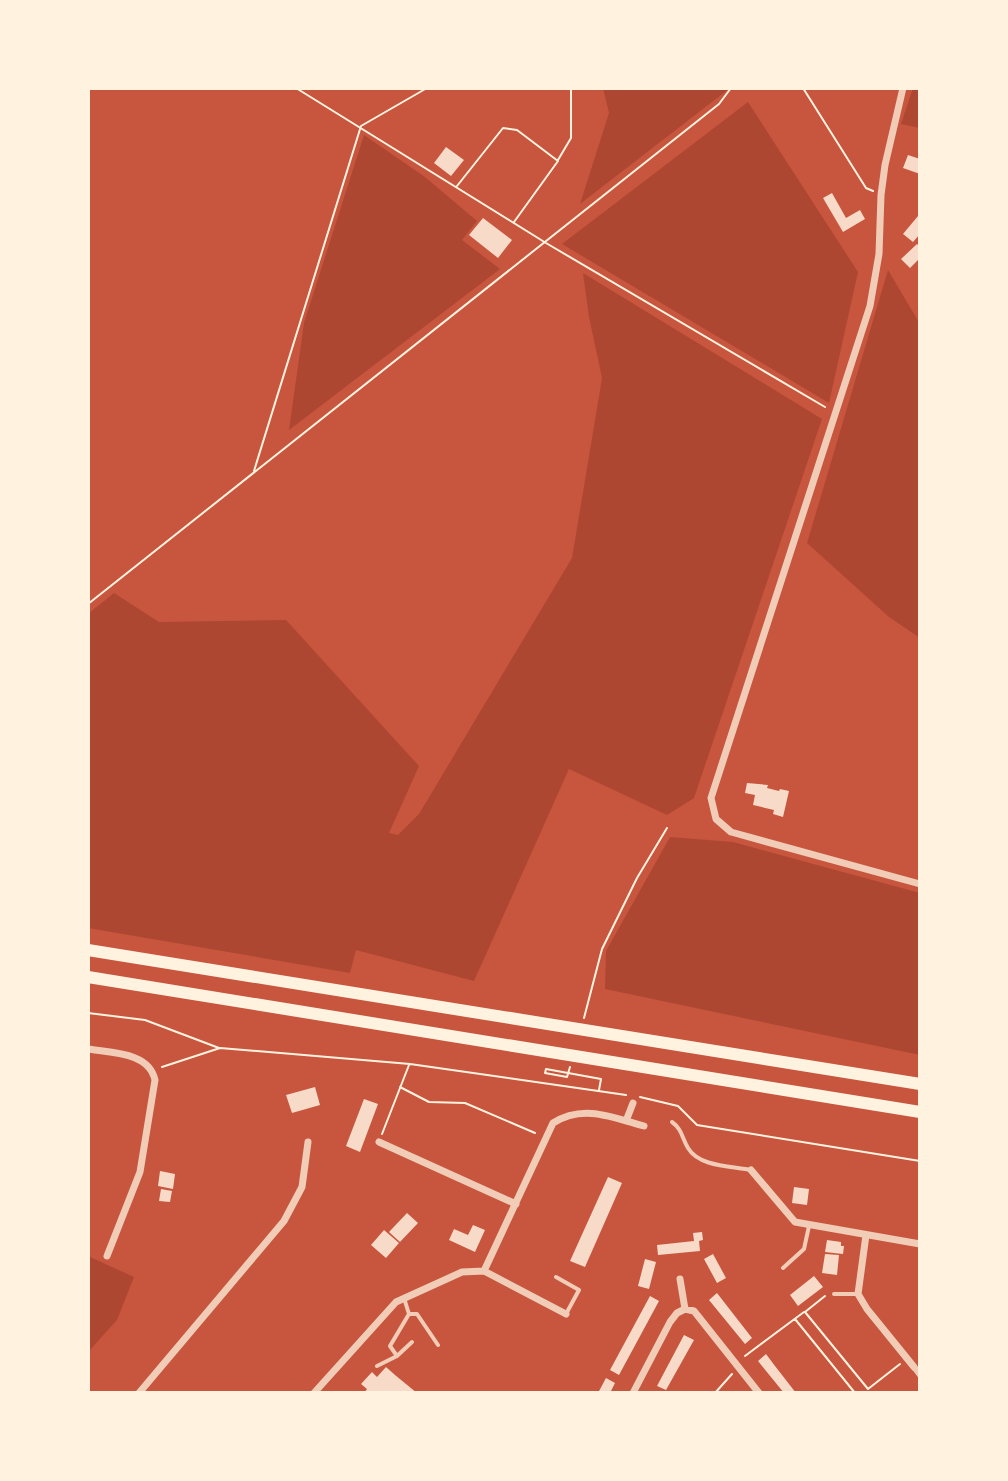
<svg xmlns="http://www.w3.org/2000/svg" width="1008" height="1481" font-family="Poppins,sans-serif">
<rect width="100%" height="100%" fill="#c8553d"/>
<path fill="#ae4732" d="M603 88H730L580 204 609 113Z
M913 88H920V128L901 124Z
M748 102 858 272 829 403 562 244Z
M364 135 425 177 477 221 462 240 500 269 289 430 304 323Z
M888 270 920 324V638L889 617 807 543Z
M583 273 822 419 694 798 667 815 569 769 474 981 356 950 350 973 88 928V614L114 593 159 622 286 620 419 766 389 833 398 835 419 814 572 558 602 378 589 317Z
M670 837 733 842 920 893V1055L605 989 606 951Z
M88 1256 134 1277 117 1320 88 1352Z"/>
<path fill="#f7dbc8" d="M446 147 464 160 451 176 434 163Z
M908 155 920 159V174L903 168Z
M832 193 846 218 860 210 865 219 843 232 823 198Z
M918 216 920 234 913 242 903 234Z
M483 218 512 240 498 258 469 235Z
M917 244 920 247V258L910 268 901 259Z
M747 783 768 785 767 788 779 791 780 789 789 791 783 817 773 814 774 810 753 805 755 795 745 793Z
M315 1087 320 1105 292 1113 286 1095Z
M364 1099 378 1104 360 1152 346 1146Z
M160 1171 175 1174 173 1189 158 1186Z
M608 1177 622 1183 585 1267 570 1261Z
M794 1187 809 1189 807 1205 792 1203Z
M161 1189 172 1191 170 1202 159 1201Z
M407 1213 418 1223 400 1242 389 1232Z
M473 1225 485 1230 475 1252 449 1240 454 1229 468 1235Z
M384 1230 399 1243 386 1258 371 1245Z
M702 1232 703 1240 699 1241 700 1251 658 1255 657 1245 694 1241 693 1233Z
M827 1240 841 1242V1246H844L843 1254 825 1252Z
M713 1254 726 1278 717 1283 704 1259Z
M825 1254 839 1255 837 1275 822 1273Z
M645 1259 656 1262 649 1289 638 1286Z
M814 1276 823 1287 798 1306 790 1295Z
M717 1293 752 1338 745 1344 709 1300Z
M650 1296 659 1301 619 1375 610 1370Z
M684 1335 694 1340 666 1390 657 1386Z
M766 1354 775 1366 796 1393H784L758 1361Z
M386 1367 395 1375 417 1393H364L367 1389 361 1384 372 1372 377 1377Z
M606 1378 615 1383 610 1393H598Z"/>
<g fill="none" stroke-linecap="round" stroke-linejoin="round">
<path stroke="#fff3e0" stroke-width="2" d="M296 88 546 243 825 407
M803 88 866 188 873 191
M558 160 571 138V88
M457 186 503 128 517 130 558 161 514 222
M254 471 361 126 427 88
M88 604 719 104 731 88
M88 1013 145 1020 219 1048
M584 1018 602 949 637 878 667 828
M162 1067 220 1048 410 1064 626 1095
M570 1067 567 1077 545 1073 546 1069 601 1079 599 1090
M400 1087 429 1102 465 1103 535 1133
M640 1097 678 1106 697 1125 920 1161
M382 1134 409 1065
M825 1296 805 1312 868 1389 900 1364
M795 1319 855 1393
M745 1356 804 1312
M715 1393 732 1374"/>
<path stroke="#f1ccb7" stroke-width="4" d="M672 1122C682 1129 682 1138 688 1148 699 1167 732 1166 751 1170
M783 1268 804 1249 809 1226
M556 1277 579 1290 566 1314
M834 1294H858
M409 1314H417L438 1345
M397 1356 390 1346 409 1314 404 1298
M377 1366 397 1356 412 1342"/>
<path stroke="#f1ccb7" stroke-width="6" d="M914 1367 920 1375"/>
<path stroke="#f1ccb7" stroke-width="7" d="M903 88 885 165 881 195 879 254 870 306 711 798 716 819 731 832 920 884
M88 1049C112 1053 149 1052 155 1080L140 1172 107 1256
M626 1121 633 1103
M379 1142 516 1204
M751 1170 795 1222 920 1244
M866 1235 858 1294 867 1309 914 1367
M484 1271 553 1123C583 1104 612 1117 644 1126
M484 1271 566 1314
M680 1279 685 1309
M139 1393 284 1221 302 1187 308 1142
M314 1393 396 1302 462 1272 484 1271
M633 1393 670 1322 677 1313 685 1309 694 1311 759 1393"/>
<path stroke="#fff3e0" stroke-width="12" d="M88 950 920 1084
M88 977 920 1112"/>
</g>
<rect width="1008" height="1481" fill="none" stroke="#fff3e0" stroke-width="180"/>
</svg>
